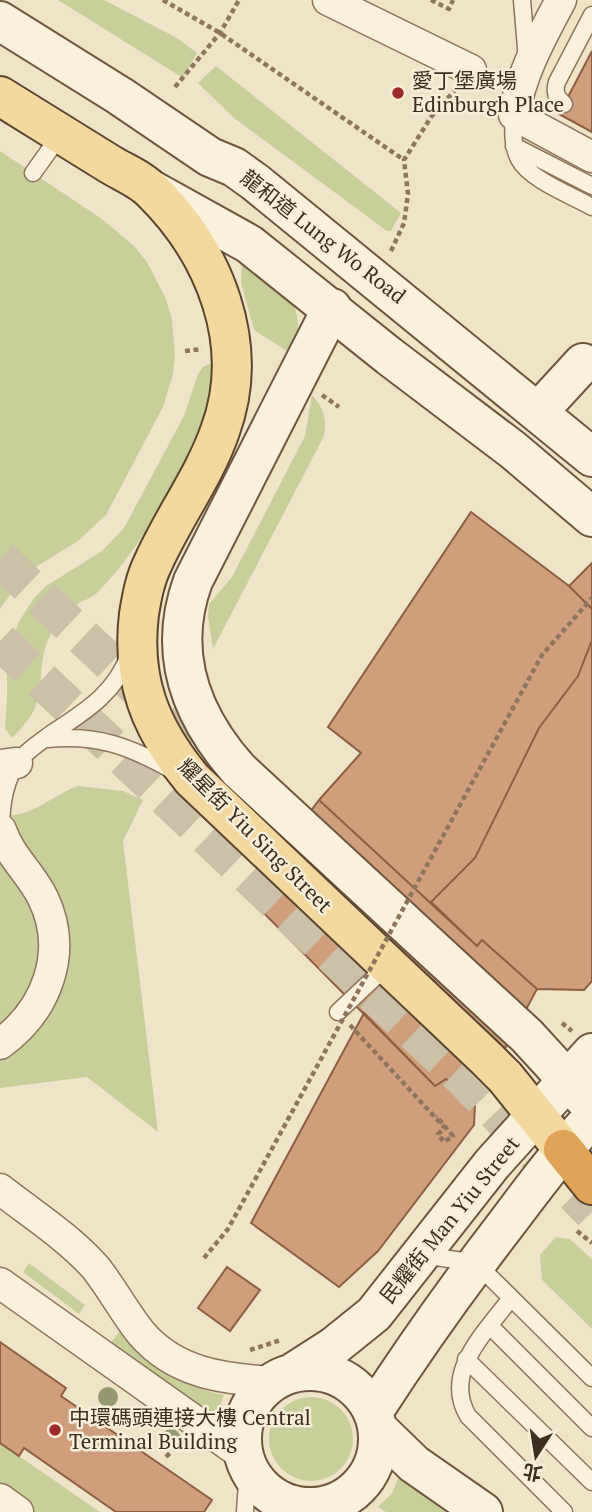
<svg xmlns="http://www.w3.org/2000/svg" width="592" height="1512" font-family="'PT Serif','Noto Sans TC',serif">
<rect width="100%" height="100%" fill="#f0e4c8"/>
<path fill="#c9cf9b" d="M58 0H104L177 38 197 53 183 78Z
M216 66 401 213 391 231H387L234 118 198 83Z
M0 151 102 219 134 246 147 262 166 299 172 319 175 355 173 374 163 407 106 515 78 541 31 570 18 583 0 609Z
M242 262C283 291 309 297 293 355L254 330 241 283Z
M214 362C213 371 214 380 212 389 203 448 141 548 99 591 94 596 88 599 81 602 69 609 59 620 52 632 39 654 43 676 38 699 34 715 23 727 12 738L5 729 7 699V665L11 643 19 621 35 597 46 586 102 551 124 528 184 416 198 374 203 367Z
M312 395C324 408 327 419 324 436L213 649 208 617 209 604 232 577 305 436Z
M78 786 123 791 143 800 123 841 158 1132 87 1077 0 1088V814C31 820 51 795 78 786Z
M556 1237 570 1239 592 1259V1329L542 1280 540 1255Z
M29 1263 85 1305 79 1314 23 1272Z
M120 1331C148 1363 182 1387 224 1395L216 1417 109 1345Z
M269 1439a42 42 0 1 1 84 0a42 42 0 1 1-84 0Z
M0 1443 100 1512H0Z
M399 1476 456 1512H386L378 1507 392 1493Z"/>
<path fill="#cf9f7d" stroke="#8d5f41" stroke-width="2" d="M592 51V132L559 114Z
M471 512 569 586 592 609V981L584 990 537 989 482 940 477 946 319 800 361 753 328 727Z
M592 563V609L569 586Z
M592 640V981L584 990 537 989 482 940 477 946 431 902 475 858 539 728 578 676Z
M319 800 477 946 482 940 537 989 475 1104 446 1079 435 1086 247 896Z
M364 1013 435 1086 446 1079 475 1104 474 1125 378 1251 339 1287 251 1223Z
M227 1267 260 1290 230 1331 198 1308Z
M0 1342 66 1388 61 1396 212 1500 204 1512H116L24 1448 19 1456 0 1443Z"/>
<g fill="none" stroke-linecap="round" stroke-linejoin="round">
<path stroke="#ccc0a6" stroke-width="38" stroke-dasharray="38 19" stroke-linecap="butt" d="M0 559 233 778
M0 641 464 1079 592 1212"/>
<g stroke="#8d765c" stroke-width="19">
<path id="lane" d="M522 0 527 60
M564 104C556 97 554 92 557 82L592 15
M514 115C513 129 512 146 519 159 530 180 571 195 592 207
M514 146 592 186
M33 173 61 134
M47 739C96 734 129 746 172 770
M1 830C1 806 4 781 18 762 27 750 39 743 51 734 84 712 115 694 129 655
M338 1012 388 965
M422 1255 476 1263 592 1378
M511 1298C486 1332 442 1372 468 1416L564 1512
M490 1326 592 1428
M466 1359 592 1482
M245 1512 248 1468"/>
</g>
<g stroke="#8d765c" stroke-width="33">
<path id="street" d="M328 0 471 70
M561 0C541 38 521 73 514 115L592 157
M0 765 17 763
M0 1044C47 1010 69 952 43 898 31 873 10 857 1 830
M0 1189C32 1214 68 1237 95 1267 112 1288 124 1312 141 1333 175 1373 223 1379 272 1382
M0 1283 243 1455
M0 1499 18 1512"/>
</g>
<g stroke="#6f573f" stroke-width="42">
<path id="secondary" d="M0 21 120 96 210 157 234 167 255 182 592 457
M152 190 249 244 389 356 513 450 592 517
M332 308 193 581C167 652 190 715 239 770L527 1036 592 1107
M538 412 583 363
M242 1439a68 68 0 1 1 136 0a68 68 0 1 1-136 0Z
M294 1372 333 1347 374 1314 492 1164 592 1053
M373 1412C415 1347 460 1284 507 1223 534 1187 561 1151 592 1118
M379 1430 414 1464 483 1512"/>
</g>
<g stroke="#5b4430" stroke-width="42">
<path id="primary" d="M0 96C36 118 72 141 108 163 122 172 141 179 152 191 215 253 252 345 220 431 204 477 173 518 153 563 145 579 142 596 139 614 131 680 150 728 192 779L487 1059 505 1077 563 1149"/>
</g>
<g stroke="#5b4430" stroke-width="42">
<path id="highway" d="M563 1149 592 1185"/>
</g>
<path stroke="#8d765c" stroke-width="4.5" stroke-dasharray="5 3.5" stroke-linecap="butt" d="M163 0 220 33 404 160
M175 87 220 33 239 0
M391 251 404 223 408 194 404 160 431 117 455 90
M185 351 202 349
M322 395 339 407
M562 1023 572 1031
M350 1025 445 1128 438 1134 444 1142 453 1136 436 1116
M577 1231 592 1243
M250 1350 281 1340
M166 1457 170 1453"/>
<use href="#lane" stroke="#faf1dc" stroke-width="16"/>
<use href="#street" stroke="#faf1dc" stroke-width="30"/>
<use href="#secondary" stroke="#faf1dc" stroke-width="38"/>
<use href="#primary" stroke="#f3d9a0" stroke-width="38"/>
<use href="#highway" stroke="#e0a458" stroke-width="38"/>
<path stroke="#8d765c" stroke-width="4.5" stroke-dasharray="5 3.5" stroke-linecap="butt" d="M431 0 449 9 453 0
M204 1258 228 1229 542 655 592 598"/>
</g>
<g fill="#96986f">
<circle cx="108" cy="1397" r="10"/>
<circle cx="140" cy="1418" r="10"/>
<circle cx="171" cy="1439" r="10"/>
</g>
<g fill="#9e2a2b" stroke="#f7eed8" stroke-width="2.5">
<circle cx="398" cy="93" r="7"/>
<circle cx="55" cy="1430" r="7"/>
</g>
<g text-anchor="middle" stroke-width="5" stroke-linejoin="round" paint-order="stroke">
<g font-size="21" fill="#3d2e20" stroke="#f7eed8" text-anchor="start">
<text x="412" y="88">愛丁堡廣場<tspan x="412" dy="24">Edinburgh Place</tspan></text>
<text x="69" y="1425">中環碼頭連接大樓 Central<tspan x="69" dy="24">Terminal Building</tspan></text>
</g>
<g font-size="21" fill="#3d2e20" stroke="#f7eed8">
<text transform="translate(323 237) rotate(38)" y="7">龍和道 Lung Wo Road</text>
<text transform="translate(255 836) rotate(45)" y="7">耀星街 Yiu Sing Street</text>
<text transform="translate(450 1220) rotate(-51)" y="7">民耀街 Man Yiu Street</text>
</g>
</g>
<g transform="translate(536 1456) rotate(192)" stroke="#f7eed8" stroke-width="5" paint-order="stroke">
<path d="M0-5L12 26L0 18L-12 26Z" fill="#3d2e20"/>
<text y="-10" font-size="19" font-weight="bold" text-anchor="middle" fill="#3d2e20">北</text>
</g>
</svg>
